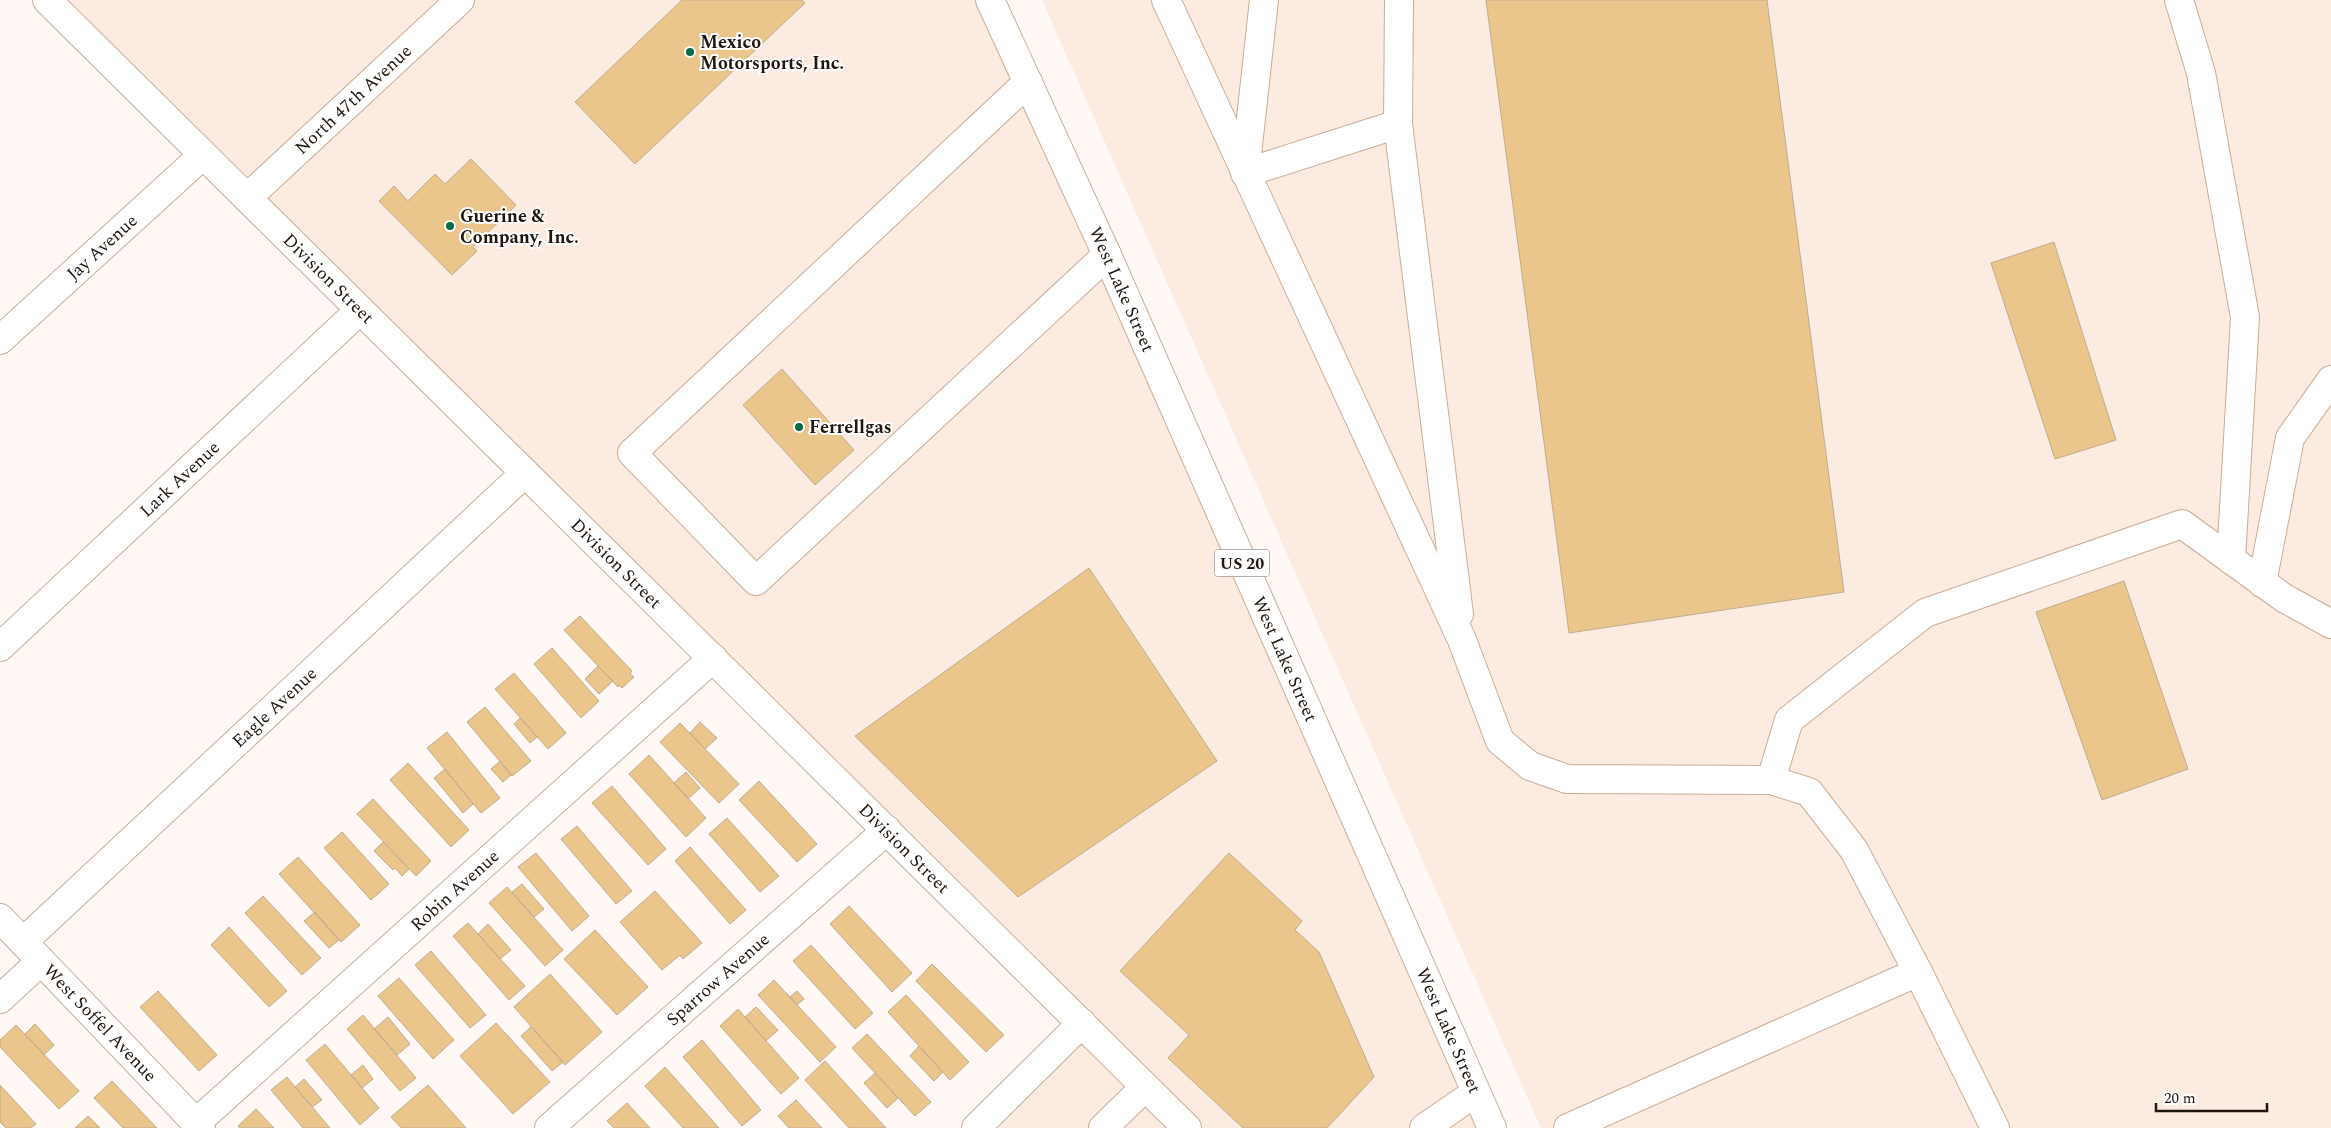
<svg xmlns="http://www.w3.org/2000/svg" width="2331" height="1128" font-family="Spectral,serif">
<rect width="100%" height="100%" fill="#fff8f4"/>
<path fill="#fbebe0" d="M47 0H988L1491 1128H976L1081 1024Z
M1042 0H2331V1128H1541Z"/>
<path fill="#eac68c" stroke="#bfac8e" d="M682 0H802L805 3 635 164 575 102Z
M1486 0H1767L1844 592 1569 633Z
M471 159 516 205 473 247 477 251 452 275 379 201 394 186 408 201 435 174 445 184Z
M2054 242 2116 440 2055 459 1991 263Z
M782 369 854 450 815 485 743 405Z
M1089 568 1217 761 1018 897 855 736Z
M2124 581 2188 769 2102 800 2036 612Z
M580 616 632 671 630 674 634 677 622 688 619 685 618 687 564 630Z
M552 648 599 701 581 718 534 664Z
M598 666 613 681 599 694 585 679Z
M514 673 566 733 548 749 495 689Z
M485 707 531 761 512 776 467 722Z
M520 718 537 737 530 743 514 724Z
M700 722 717 738 705 749 690 733Z
M680 723 739 784 719 803 660 742Z
M447 732 500 798 481 813 427 748Z
M649 755 706 818 686 837 629 774Z
M500 761 511 775 503 782 491 769Z
M408 763 469 830 451 847 390 780Z
M445 769 473 804 463 813 434 778Z
M686 772 700 788 688 799 674 783Z
M759 781 817 844 797 862 739 800Z
M612 786 666 849 648 865 592 803Z
M373 799 431 861 416 876 357 814Z
M727 818 779 876 760 892 709 834Z
M577 826 632 891 616 904 561 839Z
M342 832 389 884 371 900 324 848Z
M383 842 409 869 402 876 395 868 393 870 374 851Z
M690 847 746 910 730 924 675 861Z
M536 853 589 916 572 931 518 867Z
M1229 853 1302 921 1295 930 1319 952 1374 1077 1327 1128H1243L1168 1058 1189 1035 1120 971Z
M298 857 360 925 341 942 279 874Z
M522 884 544 909 534 917 512 892Z
M507 887 563 950 545 966 489 903Z
M655 891 702 943 683 959 680 955 662 970 620 922Z
M263 896 321 958 302 975 245 913Z
M849 906 912 973 892 992 830 924Z
M315 912 339 940 329 948 304 921Z
M468 923 525 986 509 1000 453 936Z
M488 924 511 950 500 959 478 934Z
M229 927 287 991 269 1007 211 945Z
M595 930 648 987 617 1015 564 959Z
M811 945 873 1013 855 1029 793 961Z
M431 951 486 1015 470 1028 415 965Z
M932 964 1004 1035 986 1052 916 981Z
M550 974 602 1032 565 1065 514 1007Z
M399 978 454 1040 433 1059 378 996Z
M774 980 836 1047 820 1062 758 995Z
M158 991 217 1055 199 1071 140 1007Z
M797 991 804 999 797 1005 790 997Z
M906 995 969 1062 950 1080 888 1012Z
M756 1007 778 1030 766 1041 745 1017Z
M738 1009 799 1078 781 1094 720 1026Z
M363 1015 416 1078 400 1091 347 1029Z
M388 1017 410 1044 397 1055 374 1029Z
M496 1023 550 1082 513 1114 460 1056Z
M35 1024 54 1045 44 1055 25 1034Z
M16 1025 79 1091 59 1109 0 1047V1040Z
M531 1027 563 1062 552 1071 521 1036Z
M867 1034 931 1102 915 1116 852 1048Z
M702 1040 761 1110 742 1126 683 1057Z
M325 1044 379 1108 360 1125 306 1060Z
M919 1046 943 1072 934 1081 910 1056Z
M825 1061 886 1128H849L805 1080Z
M363 1065 373 1079 362 1088 351 1075Z
M665 1067 719 1128H683L645 1086Z
M875 1073 898 1098 887 1108 864 1083Z
M287 1077 295 1087 330 1128H303L271 1090Z
M304 1079 322 1100 312 1107 295 1087Z
M112 1081 157 1128H123L94 1098Z
M0 1085 36 1124 31 1128H6L0 1122Z
M428 1085 466 1128H401L391 1117Z
M796 1100 822 1128H789L778 1116Z
M627 1103 650 1128H614L607 1121Z
M256 1109 274 1128H240L238 1126Z
M88 1116 100 1128H75Z"/>
<g fill="none" stroke-linecap="round" stroke-linejoin="round">
<g stroke="#cbad96" stroke-width="30">
<g id="minor">
<path id="s1" d="M47 0 1187 1128"/>
<path d="M1166 0 1462 640 1500 741 1530 766 1567 779 1771 780"/>
<path d="M1264 0 1245 173 1398 124"/>
<path d="M1399 0 1398 124 1459 614"/>
<path d="M2179 0 2201 73 2245 317 2231 560"/>
<path d="M1028 82 632 453 756 581 1107 255"/>
<path id="s2" d="M247 198 460 0"/>
<path id="s3" d="M0 340 203 155"/>
<path d="M2262 583 2290 438 2331 380"/>
<path id="s4" d="M0 647 360 310"/>
<path id="s5" d="M0 918 201 1128"/>
<path id="s6" d="M23 942 525 473"/>
<path d="M0 999 41 961"/>
<path id="s7" d="M196 1123 713 658"/>
<path id="s8" d="M549 1128 887 830"/>
<path d="M976 1128 1082 1023"/>
<path d="M1103 1128 1145 1087"/>
<path d="M1424 1128 1475 1093"/>
<path d="M1568 1128 1918 972"/>
<path d="M1995 1128 1918 972 1854 850 1809 792 1771 780 1789 720 1925 613 2182 524 2284 598 2331 624"/>
</g>
</g>
<g stroke="#cbad96" stroke-width="30">
<g id="major">
<path id="s9" d="M990 0 1107 255 1492 1128"/>
</g>
</g>
<use href="#minor" stroke="#fff" stroke-width="28"/>
<use href="#major" stroke="#fff" stroke-width="28"/>
</g>
<g fill="#006d45" stroke="#fff" stroke-width="2">
<circle cx="690" cy="52" r="5"/>
<circle cx="450" cy="226" r="5"/>
<circle cx="799" cy="427" r="5"/>
</g>
<g text-anchor="middle" stroke-width="4" stroke-linejoin="round" paint-order="stroke">
<rect fill="#fff" stroke="#635c56" stroke-width="1" x="1214.5" y="549.5" width="55" height="27" rx="4"/>
<g font-size="16" font-weight="bold" fill="#20160d">
<text x="1242" y="569">US 20</text>
</g>
<g font-size="18" font-weight="bold" fill="#20160d" stroke="#fff" text-anchor="start">
<text x="700" y="48">Mexico<tspan x="700" dy="21">Motorsports, Inc.</tspan></text>
<text x="460" y="222">Guerine &amp;<tspan x="460" dy="21">Company, Inc.</tspan></text>
<text x="809" y="433">Ferrellgas</text>
</g>
<g font-size="18" fill="#20160d" stroke="#fff">
<text dy="6" stroke="none"><textPath href="#s2" startOffset="145">North 47th Avenue</textPath></text>
<text dy="6" stroke="none"><textPath href="#s3" startOffset="138">Jay Avenue</textPath></text>
<text dy="6" stroke="none"><textPath href="#s1" startOffset="396">Division Street</textPath></text>
<text dy="6" stroke="none"><textPath href="#s9" startOffset="318">West Lake Street</textPath></text>
<text dy="6" stroke="none"><textPath href="#s4" startOffset="246">Lark Avenue</textPath></text>
<text dy="6" stroke="none"><textPath href="#s1" startOffset="801">Division Street</textPath></text>
<text dy="6" stroke="none"><textPath href="#s9" startOffset="722">West Lake Street</textPath></text>
<text dy="6" stroke="none"><textPath href="#s6" startOffset="344">Eagle Avenue</textPath></text>
<text dy="6" stroke="none"><textPath href="#s1" startOffset="1206">Division Street</textPath></text>
<text dy="6" stroke="none"><textPath href="#s7" startOffset="348">Robin Avenue</textPath></text>
<text dy="6" stroke="none"><textPath href="#s8" startOffset="225">Sparrow Avenue</textPath></text>
<text dy="6" stroke="none"><textPath href="#s5" startOffset="145">West Soffel Avenue</textPath></text>
<text dy="6" stroke="none"><textPath href="#s9" startOffset="1128">West Lake Street</textPath></text>
</g>
</g>
<path d="M2156 1103v8h111v-8" fill="none" stroke="#20160d" stroke-width="2.5"/>
<text x="2164" y="1103" font-size="15" fill="#20160d" stroke="#ffffff" stroke-width="4" paint-order="stroke">20 m</text>
</svg>
